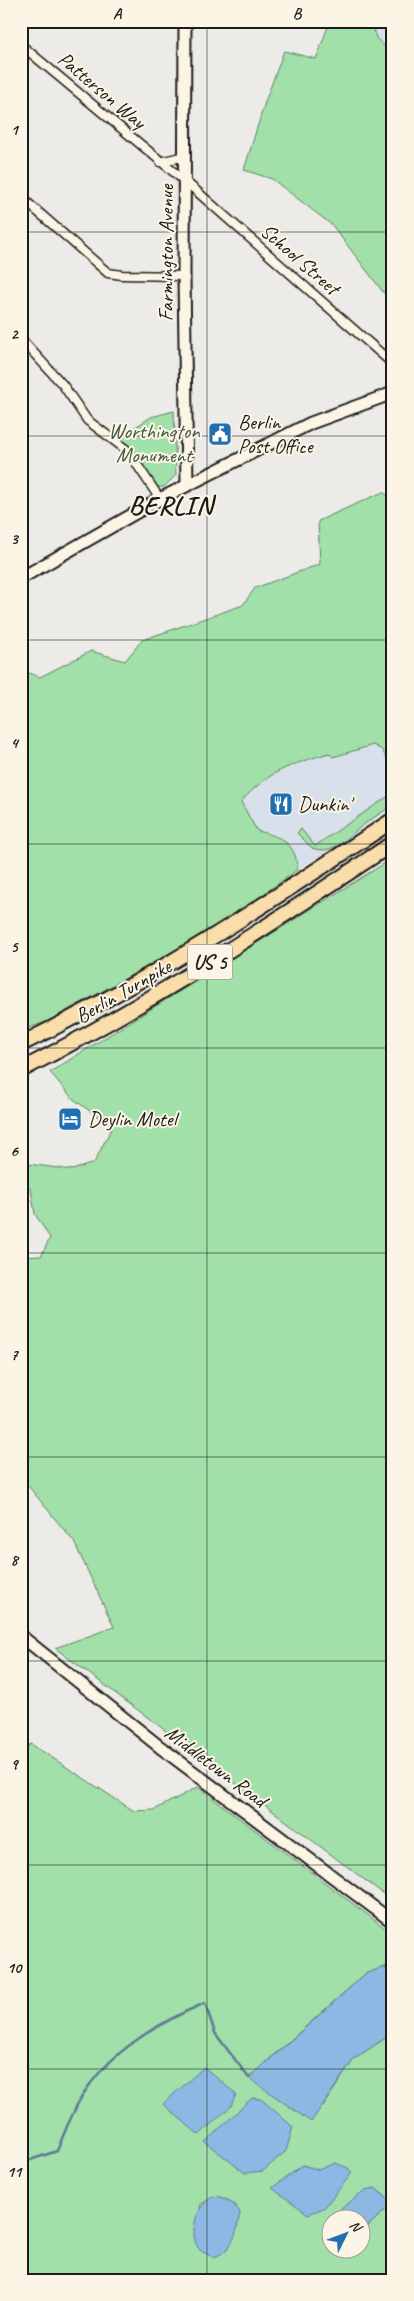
<svg xmlns="http://www.w3.org/2000/svg" width="414" height="2301" font-family="Caveat,sans-serif">
<rect width="100%" height="100%" fill="#ecebe8"/>
<filter id="ink" filterUnits="userSpaceOnUse"><feTurbulence type="fractalNoise" baseFrequency=".02" numOctaves="2"/><feDisplacementMap in="SourceGraphic" scale="10" xChannelSelector="R" yChannelSelector="G"/><feConvolveMatrix kernelMatrix="1 2 1 2 8 2 1 2 1" color-interpolation-filters="sRGB"/></filter>
<g filter="url(#ink)">
<path fill="#d8e0eb" d="M372 21H393V54L376 38Z
M373 745 382 750 393 770V806L350 838 297 870V861L276 834 257 831 240 802 258 783 287 766 329 752 333 757Z"/>
<path fill="#a1e0a8" stroke="#5e7e62" fill-rule="evenodd" d="M330 21H372L376 38 393 54V305L332 225 272 179 244 170 265 102 284 51 316 59Z
M174 411 176 475 164 487H155L136 454 120 442V437L151 417Z
M383 492 393 500V769L382 750 373 745 333 757 329 753C290 765 268 771 241 802L257 831C279 835 298 844 297 870L233 916 188 944 48 1021 21 1031V670L40 677 91 651 125 661 142 640 243 605 255 588 320 564 318 521Z
M393 793V805C383 812 372 818 363 825 347 837 335 856 312 848L297 833 301 829 315 846Z
M393 858V1901L55 1648 114 1627 74 1542 21 1477V1257L41 1256 50 1238 35 1214 31 1189 21 1184V1163L72 1170 94 1163 112 1127 72 1098 50 1072Z
M31 1744 134 1811 154 1810 198 1787 393 1934V1976L384 1967 365 1974 249 2077 323 2106 354 2059 393 2033V2203L375 2188 328 2220 331 2225 332 2248H362V2231L393 2203V2280H21V1750ZM303 2165 318 2170 273 2188ZM218 2196 228 2200 237 2207 194 2238 201 2204Z"/>
<path fill="#8eb8e4" stroke="#607a94" d="M384 1967 393 1976V2033L354 2059 311 2122 249 2078 365 1974Z
M204 2067 236 2094 231 2106 199 2135 163 2104Z
M252 2098 261 2099 293 2127 286 2151 263 2171 245 2173 205 2142Z
M335 2163 348 2168 352 2173 324 2208 308 2214 272 2188 303 2165 318 2170Z
M375 2188 393 2203 366 2228 362 2231V2218H332L331 2225 327 2220 365 2190Z
M218 2196C228 2200 235 2203 240 2213 236 2232 235 2250 214 2257 210 2255 203 2253 200 2250 187 2237 196 2198 218 2196Z"/>
<g fill="none" stroke-linecap="round" stroke-linejoin="round">
<path stroke="#607a94" stroke-width="2.5" d="M385 1968 393 1953
M21 2163 57 2151C63 2135 70 2119 77 2105 103 2055 155 2024 205 2003L215 2033 249 2078"/>
<g stroke="#1c1c1c" stroke-width="11">
<path id="street" d="M21 45 193 188 393 364
M160 162 185 156
M21 197 108 273 122 275 184 276
M21 339 63 385 87 420 128 451 160 499"/>
</g>
<g stroke="#1c1c1c" stroke-width="15">
<path id="secondary" d="M185 21 184 276 187 485
M21 578 160 499 311 423 393 393
M21 1636 160 1747 393 1922"/>
</g>
<g stroke="#1c1c1c" stroke-width="18">
<path id="highway" d="M21 1044C152 980 272 900 393 820
M21 1070C151 1003 272 924 393 843"/>
</g>
<use href="#street" stroke="#fcf5e5" stroke-width="8"/>
<use href="#secondary" stroke="#fcf5e5" stroke-width="11"/>
<use href="#highway" stroke="#f9deab" stroke-width="14"/>
</g>
</g>
<path fill="none" stroke="#1c1c1c" stroke-width="1" stroke-opacity="0.55" d="M207 21V2280M21 232H393M21 436H393M21 640H393M21 844H393M21 1048H393M21 1253H393M21 1457H393M21 1661H393M21 1865H393M21 2069H393"/>
<defs>
<g id="civic-square" transform="scale(1.25)"><rect x="-9" y="-9" width="18" height="18" rx="4" fill="#1f6fb2" stroke="#fcf5e5"/><path d="M-.6-6.5H3V-4.5H.6V-3L4-1V1h2V6H-6V1h2V-1L-.6-3ZM-1.2 2.5V6h2.4V2.5Z" fill="#fff"/></g>
<g id="restaurant-square" transform="scale(1.25)"><rect x="-9" y="-9" width="18" height="18" rx="4" fill="#1f6fb2" stroke="#fcf5e5"/><path d="M-5-6h1v4h1v-4h1v4h1v-4h1v5L-1.5 .5V6h-2V.5L-5-1ZM5-6V6H3V1.5H1.5Q1.5-4 5-6Z" fill="#fff"/></g>
<g id="hotel-square" transform="scale(1.25)"><rect x="-9" y="-9" width="18" height="18" rx="4" fill="#1f6fb2" stroke="#fcf5e5"/><path d="M-6-4.5h1.5V1H6V5H4.5V3h-9V5H-6ZM-4 0a1.8 1.8 0 1 1 3.6 0ZM.5 0V-2.5h3Q6-2.5 6 0Z" fill="#fff"/></g>
</defs>
<g fill-rule="evenodd">
<use href="#civic-square" x="220" y="434"/>
<use href="#restaurant-square" x="281" y="804"/>
<use href="#hotel-square" x="70" y="1119"/>
</g>
<g text-anchor="middle" stroke-width="4" stroke-linejoin="round" paint-order="stroke">
<rect fill="#fcf5e5" stroke="#5f5d58" stroke-width="1" x="187.5" y="944.5" width="45" height="35" rx="4"/>
<g font-size="20" font-weight="bold" fill="#1c1c1c">
<text x="210" y="969">US 5</text>
</g>
<g font-size="21" fill="#1c1c1c" stroke="#fcf5e5">
<text transform="translate(102 90) rotate(40)" y="7">Patterson Way</text>
<text transform="translate(166 253) rotate(-90)" y="7">Farmington Avenue</text>
<text transform="translate(300 259) rotate(41)" y="7">School Street</text>
<text transform="translate(123 991) rotate(-30)" y="7">Berlin Turnpike</text>
<text transform="translate(216 1766) rotate(37)" y="7">Middletown Road</text>
</g>
<g font-size="21" fill="#1c1c1c" stroke="#fcf5e5" text-anchor="start">
<text x="238" y="429">Berlin<tspan x="238" dy="24">Post Office</tspan></text>
<text x="298" y="811">Dunkin'</text>
<text x="88" y="1126">Deylin Motel</text>
</g>
<g font-size="21" fill="#445746" stroke="#fcf5e5">
<text x="154" y="438">Worthington<tspan x="154" dy="24">Monument</tspan></text>
</g>
<g font-size="26" font-weight="bold" letter-spacing="1" fill="#1c1c1c" stroke="#fcf5e5">
<text x="171" y="514">BERLIN</text>
</g>
</g>
<rect width="414" height="2301" fill="none" stroke="#fcf5e5" stroke-width="55"/>
<g transform="translate(346 2234) rotate(48)"><circle r="24" fill="#fcf5e5" stroke="#a29e95"/>
<path d="M0-4L9 19L0 12L-9 19Z" fill="#1f6fb2"/>
<text y="-8" font-size="14" font-weight="bold" text-anchor="middle" fill="#1c1c1c">N</text>
</g>
<rect x="28" y="28" width="358" height="2246" fill="none" stroke="#1c1c1c" stroke-width="2"/>
<g font-size="16" text-anchor="middle" font-weight="bold" fill="#1c1c1c">
<text x="117" y="19">A</text>
<text x="297" y="19">B</text>
<text x="14" y="135">1</text>
<text x="14" y="339">2</text>
<text x="14" y="544">3</text>
<text x="14" y="748">4</text>
<text x="14" y="952">5</text>
<text x="14" y="1156">6</text>
<text x="14" y="1360">7</text>
<text x="14" y="1565">8</text>
<text x="14" y="1769">9</text>
<text x="14" y="1973">10</text>
<text x="14" y="2177">11</text>
</g>
</svg>
